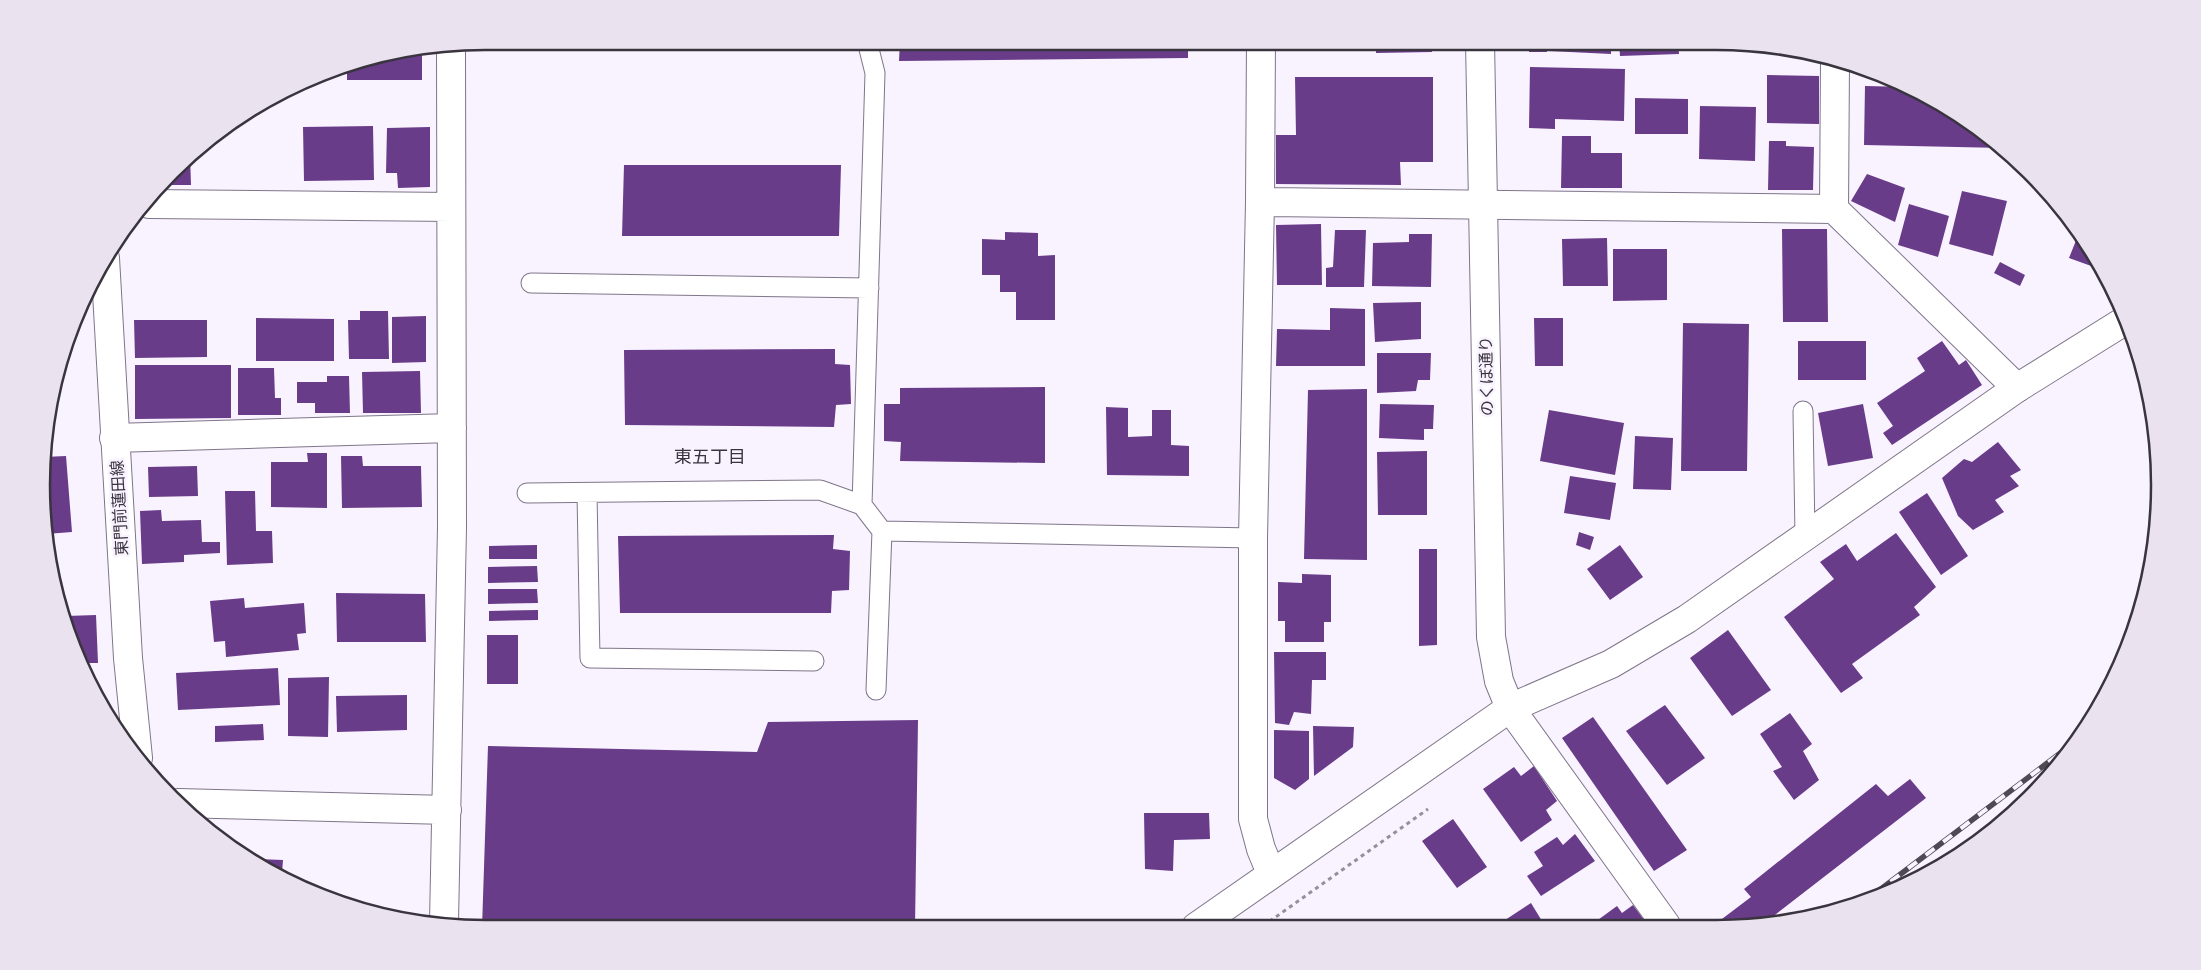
<svg xmlns="http://www.w3.org/2000/svg" width="2201" height="970" font-family="Overpass,'Noto Sans JP',sans-serif">
<rect width="100%" height="100%" fill="#f9f2ff"/>
<path fill="#693c8a" d="M900 41H1188V58L899 61Z
M1376 41H1432V52L1376 53Z
M1529 41H1546L1547 52H1529Z
M1549 41H1611V54L1549 51Z
M1619 41H1678L1679 54 1620 56Z
M422 52V80H347V64Z
M1530 67 1625 69 1624 121 1555 119V129L1529 128Z
M1767 75 1819 76V124L1767 123Z
M1295 77H1433V162H1400L1401 185 1276 184V135H1296Z
M1865 86 1908 87 1938 101 2004 148 1864 145Z
M1635 98 1688 99V134H1635Z
M1700 106 1756 107 1755 161 1699 159Z
M373 126 374 180 304 181 303 127Z
M430 127V187L398 188 397 173H386L387 128Z
M1562 136H1591V153H1622V188H1561Z
M1769 141H1786V146L1814 147 1813 190H1768Z
M190 154 191 185H165Z
M624 165H841L839 236H622Z
M1867 174 1905 188 1895 222 1851 201Z
M1962 191 2007 201 1993 256 1949 244Z
M1909 204 1949 216 1938 257 1898 245Z
M1321 224 1322 285H1277L1276 225Z
M1782 229H1827L1828 322H1783Z
M1335 230H1366L1364 287H1326V268L1333 267Z
M1005 232 1038 233V256L1055 255V320H1016V292H1000V275H982V239L1005 240Z
M2079 233 2097 261 2094 267 2069 258Z
M1409 234H1432L1431 287 1372 286 1373 243 1409 242Z
M1607 238 1608 286H1563L1562 239Z
M1613 249H1667V300L1613 301Z
M2000 262 2025 275 2020 286 1994 273Z
M1421 302V339L1375 342 1373 303Z
M1330 308 1365 309V366H1276L1277 329 1330 330Z
M360 311H388L389 359H349L348 320H360Z
M426 316V362L392 363V317Z
M256 318 334 319V361H256Z
M1534 318H1563V366H1535Z
M134 320H207V357L135 358Z
M1683 323 1749 324 1747 471H1681Z
M1798 341H1866V380H1798Z
M1942 341 1959 365 1966 360 1982 385 1892 445 1883 433 1893 426 1877 403 1925 371 1917 358Z
M835 349V364L850 365 851 404 836 405 834 427 625 425 624 350Z
M1377 353H1431L1430 380H1418L1416 391 1377 393Z
M135 365H231V418L135 419Z
M238 368H274L275 398H281V415H238Z
M420 371 421 413H363L362 372Z
M327 376H349L350 413H315V403H297V382H327Z
M1045 387V463L900 461 901 442 884 441V404H900V388Z
M1367 389V560L1304 559 1308 390Z
M1380 404 1434 405 1433 429H1424V440L1379 438Z
M1863 404 1873 458 1828 466 1818 413Z
M1106 407 1128 408V437L1152 436V410H1171V445L1189 446V476L1107 475Z
M1549 410 1624 423 1615 475 1540 461Z
M1635 436 1673 438 1671 490 1633 489Z
M1998 442 2021 470 2010 476 2019 486 1995 500 2004 512 1973 530 1958 516 1942 478 1964 459 1972 462Z
M1427 451V515H1378L1377 452Z
M307 453H327V508L271 507V462H308Z
M66 456 72 532 46 534 41 485 44 457Z
M341 456H362L363 466H421L422 507 342 508Z
M197 466 198 496 149 497 148 467Z
M1570 476 1616 483 1610 520 1564 513Z
M225 491H255L256 531H272L273 563 227 565Z
M1927 493 1968 556 1941 575 1899 512Z
M161 510 162 521 201 520 202 542H220V553L184 555V562L142 564 140 511Z
M1579 532 1594 537 1590 550 1576 545Z
M1896 533 1936 587 1914 607 1920 615 1852 664 1863 678 1841 693 1784 617 1834 579 1820 562 1846 544 1857 561Z
M834 535 833 549 850 551 849 590 832 591 831 613H620L618 536Z
M537 545V559H489V546Z
M1620 545 1643 577 1610 600 1587 569Z
M1419 549H1437V645L1419 646Z
M537 566 538 582 488 583V567Z
M1302 574 1331 575V622H1324V642H1285V621H1278V582L1302 583Z
M488 589H537L538 603 488 604Z
M336 593 425 594 426 642H337Z
M244 598 245 608 304 603 306 633 297 634 299 650 226 657 225 641 214 642 210 601Z
M538 610V620L489 621V611Z
M96 615 98 663H84L66 616Z
M1728 630 1771 690 1732 716 1690 658Z
M487 635H518V684H487Z
M1274 652H1326V680H1312L1311 714 1294 712 1289 725 1275 723Z
M278 668 280 705 178 710 176 673Z
M329 677 328 737 288 736V678Z
M407 695V730L337 732 336 696Z
M1665 705 1705 758 1667 785 1626 731Z
M1790 713 1812 744 1803 751 1819 780 1794 800 1773 771 1782 767 1760 734Z
M1593 717 1687 850 1654 871 1562 738Z
M918 720 915 927 482 928 488 746 757 752 768 722Z
M263 724 264 740 215 742V726Z
M1313 726 1354 727 1353 747 1314 776Z
M1274 730 1309 731V779L1295 790 1274 778Z
M1534 766 1557 801 1546 810 1552 820 1521 842 1483 789 1514 767 1521 776Z
M1910 779 1926 798 1762 925H1714L1751 897 1744 889 1876 784 1888 796Z
M1144 813H1209L1210 839 1174 840 1173 871 1145 869Z
M1453 819 1487 867 1457 888 1422 841Z
M1575 834 1595 861 1541 896 1527 876 1543 866 1534 852 1557 837 1563 845Z
M257 859 283 860 282 873Z
M1531 903 1545 926H1496Z
M1633 905 1648 925H1591L1617 906 1622 913Z"/>
<g fill="none" stroke-linecap="round" stroke-linejoin="round">
<g stroke="#7f7589" stroke-width="21">
<path id="lane" d="M867 41 875 73 862 505 882 531 876 690
M531 283 869 288
M1803 411 1805 536
M527 493 820 490 862 505
M587 493 590 658 814 661
M882 531 1253 538"/>
</g>
<g stroke="#7f7589" stroke-width="30">
<path id="street" d="M1261 41 1260 202 1253 538V819L1261 849 1271 873
M1260 202 1834 209 2017 388
M149 204 451 207
M1834 209 1835 61
M114 438 452 428
M1510 708 1666 925
M178 803 447 810
M444 922 452 527 451 47"/>
</g>
<g stroke="#7f7589" stroke-width="30">
<path id="secondary" d="M1480 41 1491 637 1499 681 1510 708
M105 258 128 658 138 758
M1196 927 1510 708 1611 664 1687 619 2017 388 2126 320"/>
</g>
<path stroke="#958f9a" stroke-width="3" stroke-dasharray="4 4" stroke-linecap="butt" d="M1263 926 1428 809"/>
<use href="#lane" stroke="#fff" stroke-width="19"/>
<use href="#street" stroke="#fff" stroke-width="28"/>
<use href="#secondary" stroke="#fff" stroke-width="28"/>
<g stroke="#4e4952" stroke-width="5.5">
<path id="rail" d="M1873 895 2079 739"/>
</g>
<use href="#rail" stroke="#f9f2ff" stroke-width="4" stroke-dasharray="11" stroke-linecap="butt"/>
</g>
<g text-anchor="middle" stroke-width="5" stroke-linejoin="round" paint-order="stroke">
<g font-size="16" fill="#39343d" stroke="#f9f2ff">
<text transform="translate(1486 376) rotate(-91)" y="6">のくぼ通り</text>
<text transform="translate(119 508) rotate(-93)" y="6">東門前蓮田線</text>
</g>
<g font-size="18" fill="#39343d" stroke="#f9f2ff">
<text x="710" y="463">東五丁目</text>
</g>
</g>
<path d="M0 0H2201V970H0ZM485 50H1716A435 435 0 0 1 2151 485V485A435 435 0 0 1 1716 920H485A435 435 0 0 1 50 485V485A435 435 0 0 1 485 50Z" fill="#eae3ef" fill-rule="evenodd"/>
<path fill="none" stroke="#39343d" stroke-width="2.5" d="M485 50H1716A435 435 0 0 1 2151 485V485A435 435 0 0 1 1716 920H485A435 435 0 0 1 50 485V485A435 435 0 0 1 485 50Z"/>
</svg>
